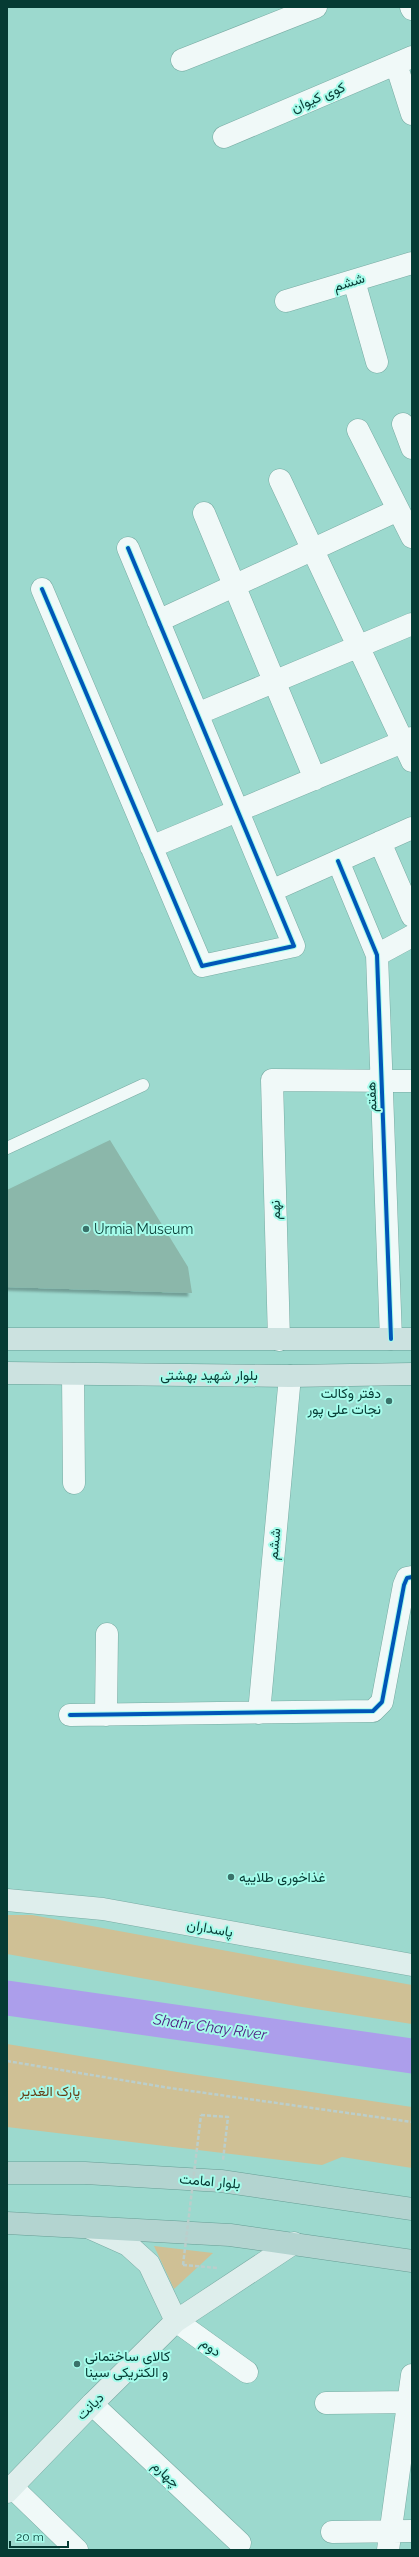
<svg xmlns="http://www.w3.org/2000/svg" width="419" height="2557" font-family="Raleway,Vazirmatn,sans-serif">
<defs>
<filter id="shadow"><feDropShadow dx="-3.5" dy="3.5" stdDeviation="1" flood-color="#0004"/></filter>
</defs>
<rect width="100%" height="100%" fill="#9cd9ce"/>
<path fill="#cfc095" d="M7 1915H32L412 1985V2024L302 2007 7 1954Z
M7 2044 177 2072 412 2107V2168L342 2157 322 2165 7 2127Z
M154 2246 213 2253 174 2289Z"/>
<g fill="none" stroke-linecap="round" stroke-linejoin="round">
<path stroke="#ac9eeb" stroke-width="35" d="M7 1998 412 2056"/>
</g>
<path fill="#8bb7aa" filter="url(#shadow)" d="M110 1140 188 1267 192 1293 7 1287V1190Z"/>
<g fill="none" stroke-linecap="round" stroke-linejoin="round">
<g stroke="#78aba3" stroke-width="13">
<path id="lane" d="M7 1148 143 1085"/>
</g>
<g stroke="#78aba3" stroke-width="23">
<path id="street" d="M411 7 412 9
M182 60 316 7
M396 64 412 114
M224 137 412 57
M354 281 377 362
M286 301 412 263
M403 424 412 448
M358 430 412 537
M280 480 412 761
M204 513 315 779
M42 589 202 966 294 946 128 548
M158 621 398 510
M197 714 412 624
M380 842 412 916
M151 847 412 738
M338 861 377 955 391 1339
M271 891 412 828
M377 955 412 936
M279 1340 272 1080 412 1081
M73 1374 74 1483
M259 1713 290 1376
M70 1715 373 1711 382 1702 404 1585 407 1578 412 1577
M106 1715 107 1634
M176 2321 247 2372
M326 2403 412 2402
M92 2404 240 2543
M12 2487 77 2550
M332 2532 412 2531
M388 2550 412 2375"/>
</g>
<g stroke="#78aba3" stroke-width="23">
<path id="secondary" d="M7 1900 103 1909 412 1965
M90 2228 128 2245 149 2264 176 2321
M7 2492 92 2404 176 2321 294 2243"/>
</g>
<g stroke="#669e95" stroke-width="23">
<path id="primary" d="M7 1339H412
M7 1373 290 1376 412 1374"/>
</g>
<g stroke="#669e95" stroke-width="23">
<path id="highway" d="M7 2173H85L221 2181 412 2209
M7 2223 230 2235 412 2261"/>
</g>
<path stroke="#bbcecb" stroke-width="2.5" stroke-dasharray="4 2" stroke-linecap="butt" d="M7 2061 170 2088 412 2122
M201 2115 228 2117 223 2160
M183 2265 218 2268"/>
<use href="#lane" stroke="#f0f9f8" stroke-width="12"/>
<use href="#street" stroke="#f0f9f8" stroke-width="22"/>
<use href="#secondary" stroke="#deeeec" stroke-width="22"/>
<use href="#primary" stroke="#cce2e0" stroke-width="22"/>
<use href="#highway" stroke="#b3d4d0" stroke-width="22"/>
<path stroke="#bbcecb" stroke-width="2.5" stroke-dasharray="4 2" stroke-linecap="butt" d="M183 2265 201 2115"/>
<g stroke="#a6fceb" stroke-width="6">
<path id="cycleway" d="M42 589 202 966 294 946 128 548
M338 861 377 955 391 1339
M70 1715 373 1711 382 1702 404 1585 407 1578 412 1577"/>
</g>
<use href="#cycleway" stroke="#0057b8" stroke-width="4"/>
</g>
<g fill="#3a726a" stroke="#a6fceb" stroke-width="1.5">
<circle cx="86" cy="1229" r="4"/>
<circle cx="389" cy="1401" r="4"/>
<circle cx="231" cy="1877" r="4"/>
<circle cx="77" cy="2364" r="4"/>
</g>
<g text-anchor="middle" stroke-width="4" stroke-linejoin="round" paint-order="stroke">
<g font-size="14" fill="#063b34" stroke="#a6fceb">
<text transform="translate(318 97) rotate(-23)" y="5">کوی کیوان</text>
<text transform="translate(349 282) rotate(-17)" y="5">ششم</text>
<text transform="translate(371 1097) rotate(-92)" y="5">هفتم</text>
<text transform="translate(275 1210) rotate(-92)" y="5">نهم</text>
<text x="209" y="1380">بلوار شهید بهشتی</text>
<text transform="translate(274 1544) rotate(-85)" y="5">ششم</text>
<text transform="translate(210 1928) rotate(10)" y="5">پاسداران</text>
<text transform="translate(210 2181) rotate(5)" y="5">بلوار امامت</text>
<text transform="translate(211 2347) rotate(36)" y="5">دوم</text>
<text transform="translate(90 2406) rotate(-45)" y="5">دیانت</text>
<text transform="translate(166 2474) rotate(43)" y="5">چهارم</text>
</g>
<g font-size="14" fill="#063b34" stroke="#a6fceb" text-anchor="start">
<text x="94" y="1234">Urmia Museum</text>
<text x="381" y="1398" text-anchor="end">دفتر وکالت<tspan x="381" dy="16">نجات علی پور</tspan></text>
<text x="239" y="1882">غذاخوری طلاییه</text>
<text x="85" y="2361">کالای ساختمانی<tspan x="85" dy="16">و الکتریکی سینا</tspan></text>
</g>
<g font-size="14" fill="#663c13" stroke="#a6fceb">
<text x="50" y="2096">پارک الغدیر</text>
</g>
<g font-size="15" font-style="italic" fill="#4f1c83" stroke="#a6fceb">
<text transform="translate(210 2027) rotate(8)" y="5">Shahr Chay River</text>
</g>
</g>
<rect width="419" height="2557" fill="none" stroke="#063b34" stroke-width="16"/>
<path d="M10 2541v6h58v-6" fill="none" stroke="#063b34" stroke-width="2"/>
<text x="16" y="2541" font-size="12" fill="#063b34" stroke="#a6fceb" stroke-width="3" paint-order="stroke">20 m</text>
</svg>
